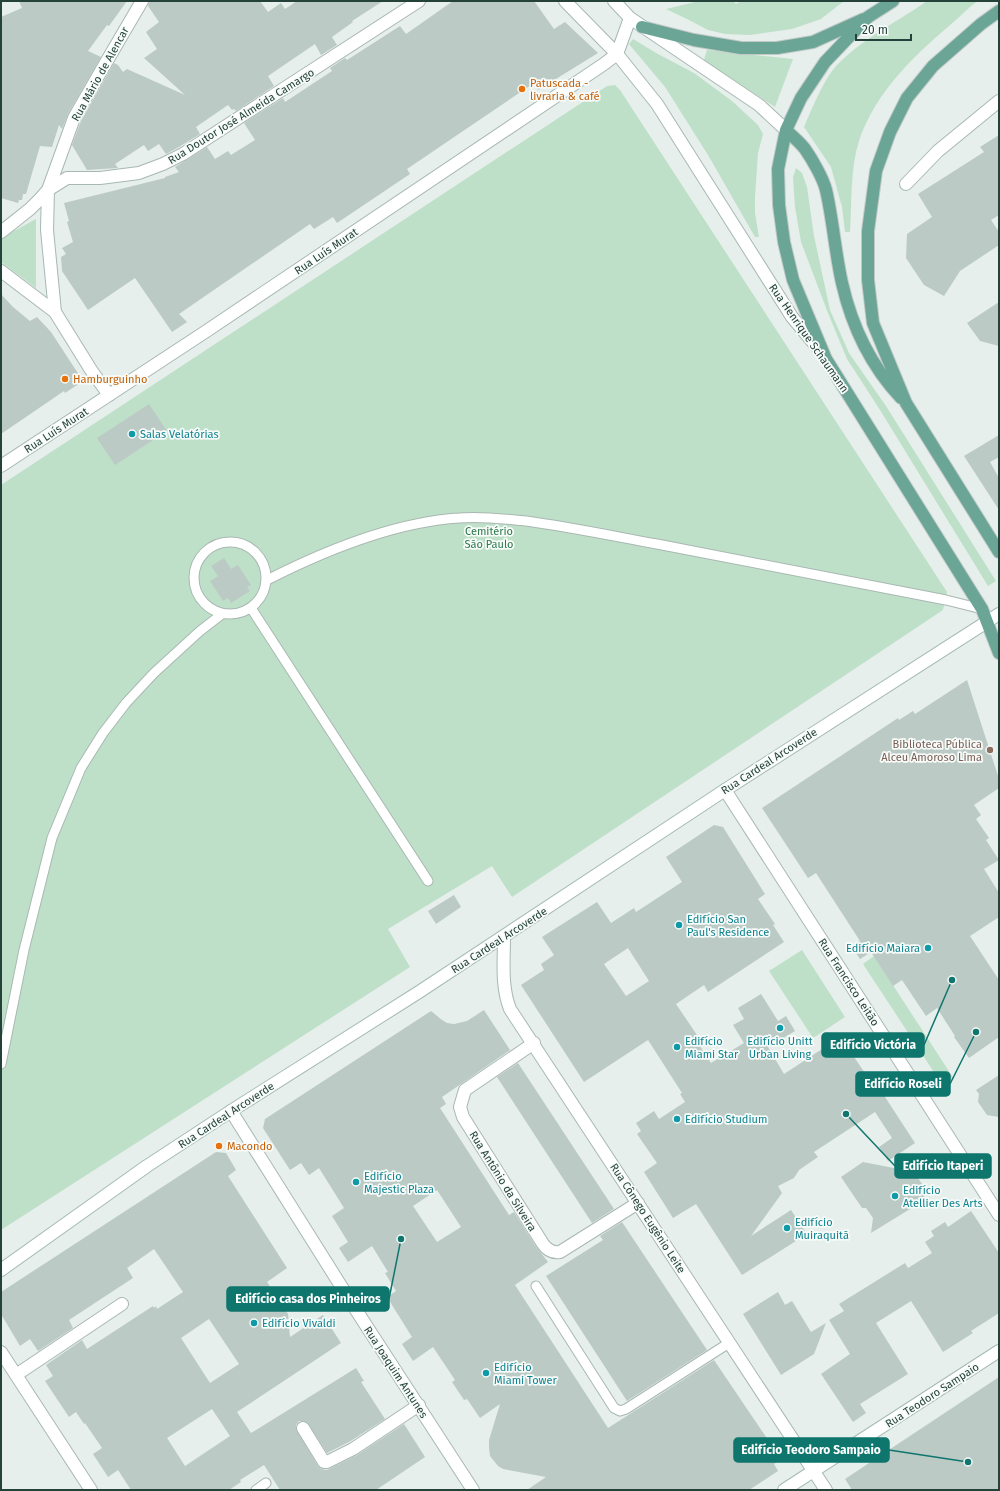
<svg xmlns="http://www.w3.org/2000/svg" width="1000" height="1491" font-family="'Fira Sans',sans-serif">
<rect width="100%" height="100%" fill="#e6efeb"/>
<path fill="#bfe0c8" d="M699 1H733L736 4 741 1H844L821 19 792 29 750 35 725 34 708 30 687 19 666 9Z
M927 1H978C970 6 964 13 957 19 917 53 876 90 859 141 850 169 852 202 850 232H845L842 207 831 167 804 127C812 109 823 80 837 65 861 40 898 21 927 1Z
M633 39 658 54 694 73 732 101 758 125 763 134 758 153 755 197V213L759 237H755L708 155 665 87 629 44Z
M707 50 793 59 775 107 704 60Z
M615 85 620 90 947 592 943 610 512 897 492 866 388 929 410 967 1 1230V485L607 86Z
M796 168 802 173 807 187 814 236 830 310 849 353 886 406 996 581 988 586 880 410 847 359 828 313 801 242 795 207 793 177Z
M36 219V288L1 262V238Z
M802 950 845 1017 813 1038 769 971Z
M874 956 954 1079 943 1086 863 964Z"/>
<path fill="#bbcac4" fill-rule="evenodd" d="M19 1H127L109 26 107 25 88 51 101 57 68 114 62 129 59 125 52 147 40 146 26 194H23L22 200H19L18 203 1 198V17L22 8Z
M149 1H260L268 12 281 3 285 9 297 1H383L352 21 353 22 332 37 337 45 321 55 315 44 268 76 274 86 236 111 234 109 232 110 228 105 196 127 200 134 179 147 166 154 159 144 148 151 144 145 115 164 118 168 87 170 72 145 81 121 114 63 118 65 123 72 127 69 185 95 144 58 157 49 146 32 159 22 148 6Z
M453 1H534L554 29 565 22 598 53 538 90 534 83 407 169 410 174 337 223 333 217 314 229 310 224 179 314 187 322 172 332 135 278 88 310 62 271 61 257 66 254 62 248 73 242 67 222 69 221 64 203 165 178V177L179 172 175 167 207 147 215 159 228 151 231 155 255 140 244 123 283 98 285 102 332 71 330 68 345 58 347 60 400 26 406 34Z
M999 135V215L991 220 999 232V245L960 271 944 296 924 285 906 258 907 234 932 217 918 194 984 152 980 147Z
M1 294 13 307 30 321 37 317 51 332 83 381 65 393 64 391 1 434Z
M999 302V346L980 341 967 323Z
M149 404 167 431 115 465 97 438Z
M999 435V457L990 462 999 478V510L964 456Z
M224 558 231 569 238 565 251 585 247 587 250 591 231 603 228 598 223 601 210 581 218 576 211 566Z
M967 680 999 779V788L974 805 981 815 976 819 989 838 986 840 999 860 984 869 999 893V917L970 936 999 980V1037L969 1058 954 1037 955 1036 937 1008 926 1016 902 980 893 986 871 952 860 959 852 947 860 941 816 873 808 878 762 808 898 718 899 720 913 711 915 714Z
M714 825 723 827 765 894 758 899 775 924 773 925 784 942 708 992 704 985 676 1004 697 1035 694 1037 711 1063 744 1043 733 1025 744 1019 738 1008 761 994 778 1021 786 1016 795 1031 768 1047 784 1074 845 1034 856 1051 852 1054 871 1082 874 1080 915 1143 888 1161 879 1147 892 1138 875 1112 814 1152 818 1157 799 1170 794 1178 778 1186 782 1193 751 1236 791 1210 807 1234 742 1275 696 1204 673 1218 644 1172 657 1163 637 1134 641 1131 636 1123 654 1111 659 1119 685 1102 680 1094 682 1093 648 1040 584 1082 521 985 544 970 541 964 554 955 542 937 597 902 611 923 634 908 636 912 682 882 666 857ZM628 948 649 981 626 996 604 964Z
M454 895 461 907 436 924 428 911Z
M484 1010 510 1050 442 1097 446 1104 440 1108 509 1215 514 1212 537 1248 548 1262 515 1285 608 1428 714 1360 781 1459 774 1464 778 1471 749 1490H527L546 1477 503 1469 498 1466 490 1456 489 1448V1440L500 1404 480 1418 467 1399 464 1400 452 1382 455 1380 433 1347 413 1361 402 1344 412 1337 387 1297 396 1291 385 1273 388 1272 372 1246 348 1262 339 1248 348 1242 332 1216 344 1208 319 1168 309 1175 301 1163 290 1170 263 1128 265 1119 431 1011 442 1020 447 1023 454 1024 467 1021ZM437 1190 461 1227 437 1242 413 1206Z
M518 1063 614 1209 592 1223 497 1077Z
M999 1075V1117L987 1115 978 1102 979 1094 976 1090Z
M216 1152 226 1153 236 1170 228 1176 287 1268 267 1282 288 1314 290 1337 323 1315 341 1343 237 1412 251 1433 356 1368 364 1381 361 1382 385 1419 349 1442 327 1453 307 1422 299 1421 296 1425V1429L318 1466 321 1469 327 1470 357 1455 404 1424 425 1457 376 1490H280L264 1465 240 1480 241 1482 229 1490H131L118 1470 108 1477 93 1454 102 1448 85 1423 84 1424 76 1412 69 1417 45 1381 53 1376 46 1365 82 1340 87 1349 153 1306 154 1308 156 1306 157 1309 183 1292 154 1249 127 1268 133 1278 69 1320 73 1328 38 1351 30 1339 20 1346 1 1314V1292ZM209 1319 239 1364 210 1383 181 1338ZM212 1409 230 1436 185 1466 167 1438Z
M863 1162 914 1172 926 1190 923 1201 871 1233 873 1218 866 1208H862L841 1177Z
M971 1211 999 1253V1313L971 1331 973 1333 943 1352 911 1301 876 1323 908 1374 860 1404 866 1413 853 1422 821 1374 850 1354 829 1320 844 1311 839 1304 905 1263 908 1268 932 1253 925 1242 934 1236 931 1231 945 1222 948 1227Z
M622 1222 707 1350 627 1401 546 1276 603 1240 600 1236Z
M778 1292 785 1305 792 1301 811 1332 826 1323 814 1354 781 1375 743 1314Z
M999 1377V1490H852L845 1479Z"/>
<g fill="none" stroke-linecap="round" stroke-linejoin="round">
<g stroke="#a8b8b2" stroke-width="11">
<path id="service" d="M194 578a36 36 0 1 1 72 0a36 36 0 1 1-72 0Z
M267 580C324 551 396 522 459 518 482 516 503 519 526 521 570 527 613 536 657 544 753 563 849 582 946 600L982 609
M251 608 428 881
M1 1064 24 950 52 838 81 768 103 733 126 703 154 673 200 631 222 614
M536 1286 614 1408 620 1411 626 1409 729 1343
M256 1490 266 1483"/>
</g>
<g stroke="#a8b8b2" stroke-width="14">
<path id="minor" d="M906 184 938 151 999 101
M1 232 30 209 40 199 48 190 67 178H100L139 173 163 164 183 154 419 1
M1 271 55 312
M109 395 91 370 55 312 47 230 48 190 74 118 101 71 142 1
M725 790 999 1215
M504 937C504 961 501 986 510 1009L826 1490
M534 1043 465 1090 460 1107 463 1117 543 1244C547 1250 552 1253 560 1252L638 1203
M231 1111 358 1313 473 1490
M1 1352 91 1490
M16 1375 122 1304
M303 1428 324 1462H327L353 1449 419 1405"/>
</g>
<g stroke="#a8b8b2" stroke-width="14">
<path id="tertiary" d="M565 1 617 54 657 104 792 317 822 353
M614 1 630 18 759 105 786 130
M1 466 205 332 604 64 617 54 630 18"/>
</g>
<g stroke="#a4bbb3" stroke-width="14">
<path id="secondary" d="M1 1270 147 1166 231 1111 419 992 725 790 999 614
M784 1490 999 1351"/>
</g>
<g stroke="#c2cac8" stroke-width="14">
<path id="primary" d="M893 1 868 17 825 62 801 98 786 130 778 169 779 205 784 242 793 280 826 359 982 609 999 653
M999 11 981 24 933 66 907 98 890 132 876 171 868 231V280L873 323 906 403 999 552
M642 27 694 40 741 48H777L813 42 864 19
M786 130C792 136 800 142 805 149 812 159 823 178 826 190 833 220 835 252 842 283 852 327 870 365 901 398"/>
</g>
<use href="#service" stroke="#fff" stroke-width="9"/>
<use href="#minor" stroke="#fff" stroke-width="12"/>
<use href="#tertiary" stroke="#fff" stroke-width="12"/>
<use href="#secondary" stroke="#fff" stroke-width="12"/>
<use href="#primary" stroke="#6aa596" stroke-width="12"/>
</g>
<g fill="#e8710a" stroke="#f7fbf9" stroke-width="1.5">
<circle cx="522" cy="89" r="4"/>
<circle cx="65" cy="379" r="4"/>
<circle cx="219" cy="1146" r="4"/>
</g>
<g fill="#0f9aa8" stroke="#f7fbf9" stroke-width="1.5">
<circle cx="132" cy="434" r="4"/>
<circle cx="679" cy="925" r="4"/>
<circle cx="928" cy="948" r="4"/>
<circle cx="780" cy="1028" r="4"/>
<circle cx="677" cy="1047" r="4"/>
<circle cx="677" cy="1119" r="4"/>
<circle cx="356" cy="1182" r="4"/>
<circle cx="895" cy="1196" r="4"/>
<circle cx="787" cy="1228" r="4"/>
<circle cx="254" cy="1323" r="4"/>
<circle cx="486" cy="1373" r="4"/>
</g>
<circle fill="#8d6e63" stroke="#f7fbf9" stroke-width="1.5" cx="990" cy="750" r="4"/>
<g text-anchor="middle" stroke-width="3.5" stroke-linejoin="round" paint-order="stroke">
<g font-size="11" fill="#24423a" stroke="#f7fbf9">
<text transform="translate(100 74) rotate(-61)" y="4">Rua Mário de Alencar</text>
<text transform="translate(241 116) rotate(-32)" y="4">Rua Doutor José Almeida Camargo</text>
<text transform="translate(326 251) rotate(-34)" y="4">Rua Luís Murat</text>
<text transform="translate(809 338) rotate(55)" y="4">Rua Henrique Schaumann</text>
<text transform="translate(56 430) rotate(-33)" y="4">Rua Luís Murat</text>
<text transform="translate(769 761) rotate(-33)" y="4">Rua Cardeal Arcoverde</text>
<text transform="translate(499 940) rotate(-33)" y="4">Rua Cardeal Arcoverde</text>
<text transform="translate(849 982) rotate(57)" y="4">Rua Francisco Leitão</text>
<text transform="translate(226 1115) rotate(-33)" y="4">Rua Cardeal Arcoverde</text>
<text transform="translate(503 1181) rotate(58)" y="4">Rua Antônio da Silveira</text>
<text transform="translate(648 1218) rotate(57)" y="4">Rua Cônego Eugênio Leite</text>
<text transform="translate(396 1372) rotate(57)" y="4">Rua Joaquim Antunes</text>
<text transform="translate(932 1395) rotate(-33)" y="4">Rua Teodoro Sampaio</text>
</g>
<g font-size="11" fill="#c56008" stroke="#f7fbf9" text-anchor="start">
<text x="530" y="87">Patuscada -<tspan x="530" dy="13">livraria &amp; café</tspan></text>
<text x="73" y="383">Hamburguinho</text>
<text x="227" y="1150">Macondo</text>
</g>
<g font-size="11" fill="#0d838f" stroke="#f7fbf9" text-anchor="start">
<text x="140" y="438">Salas Velatórias</text>
<text x="687" y="923">Edifício San<tspan x="687" dy="13">Paul's Residence</tspan></text>
<text x="920" y="952" text-anchor="end">Edifício Maiara</text>
<text x="685" y="1045">Edifício<tspan x="685" dy="13">Miami Star</tspan></text>
<text x="780" y="1045" text-anchor="middle">Edifício Unitt<tspan x="780" dy="13">Urban Living</tspan></text>
<text x="685" y="1123">Edifício Studium</text>
<text x="364" y="1180">Edifício<tspan x="364" dy="13">Majestic Plaza</tspan></text>
<text x="903" y="1194">Edifício<tspan x="903" dy="13">Atellier Des Arts</tspan></text>
<text x="795" y="1226">Edifício<tspan x="795" dy="13">Muiraquitã</tspan></text>
<text x="262" y="1327">Edifício Vivaldi</text>
<text x="494" y="1371">Edifício<tspan x="494" dy="13">Miami Tower</tspan></text>
</g>
<g font-size="11" fill="#2d7a4b" stroke="#f7fbf9">
<text x="489" y="535">Cemitério<tspan x="489" dy="13">São Paulo</tspan></text>
</g>
<g font-size="11" fill="#785e54" stroke="#f7fbf9" text-anchor="end">
<text x="982" y="748">Biblioteca Pública<tspan x="982" dy="13">Alceu Amoroso Lima</tspan></text>
</g>
</g>
<path fill="none" stroke="#0f766e" stroke-width="1.5" d="M952 980L924 1045M976 1032L950 1084M846 1114L895 1166M401 1239L389 1299M968 1462L889 1450"/>
<g fill="#0f766e" stroke="#f7fbf9" stroke-width="1.5">
<circle cx="952" cy="980" r="4"/>
<circle cx="976" cy="1032" r="4"/>
<circle cx="846" cy="1114" r="4"/>
<circle cx="401" cy="1239" r="4"/>
<circle cx="968" cy="1462" r="4"/>
</g>
<g fill="#0f766e" stroke="#0f766e" stroke-width="1.5">
<rect x="822" y="1033" width="102" height="24" rx="4"/>
<rect x="856" y="1072" width="94" height="24" rx="4"/>
<rect x="895" y="1154" width="96" height="24" rx="4"/>
<rect x="227" y="1287" width="162" height="24" rx="4"/>
<rect x="734" y="1438" width="155" height="24" rx="4"/>
</g>
<g font-size="12" text-anchor="middle" font-weight="bold" fill="#fff">
<text x="873" y="1049">Edifício Victória</text>
<text x="903" y="1088">Edifício Roseli</text>
<text x="943" y="1170">Edifício Itaperi</text>
<text x="308" y="1303">Edifício casa dos Pinheiros</text>
<text x="811" y="1454">Edifício Teodoro Sampaio</text>
</g>
<rect width="1000" height="1491" fill="none" stroke="#24423a" stroke-width="4"/>
<path d="M856 34v6h55v-6" fill="none" stroke="#24423a" stroke-width="2"/>
<text x="862" y="34" font-size="12" fill="#24423a" stroke="#f7fbf9" stroke-width="3" paint-order="stroke">20 m</text>
</svg>
